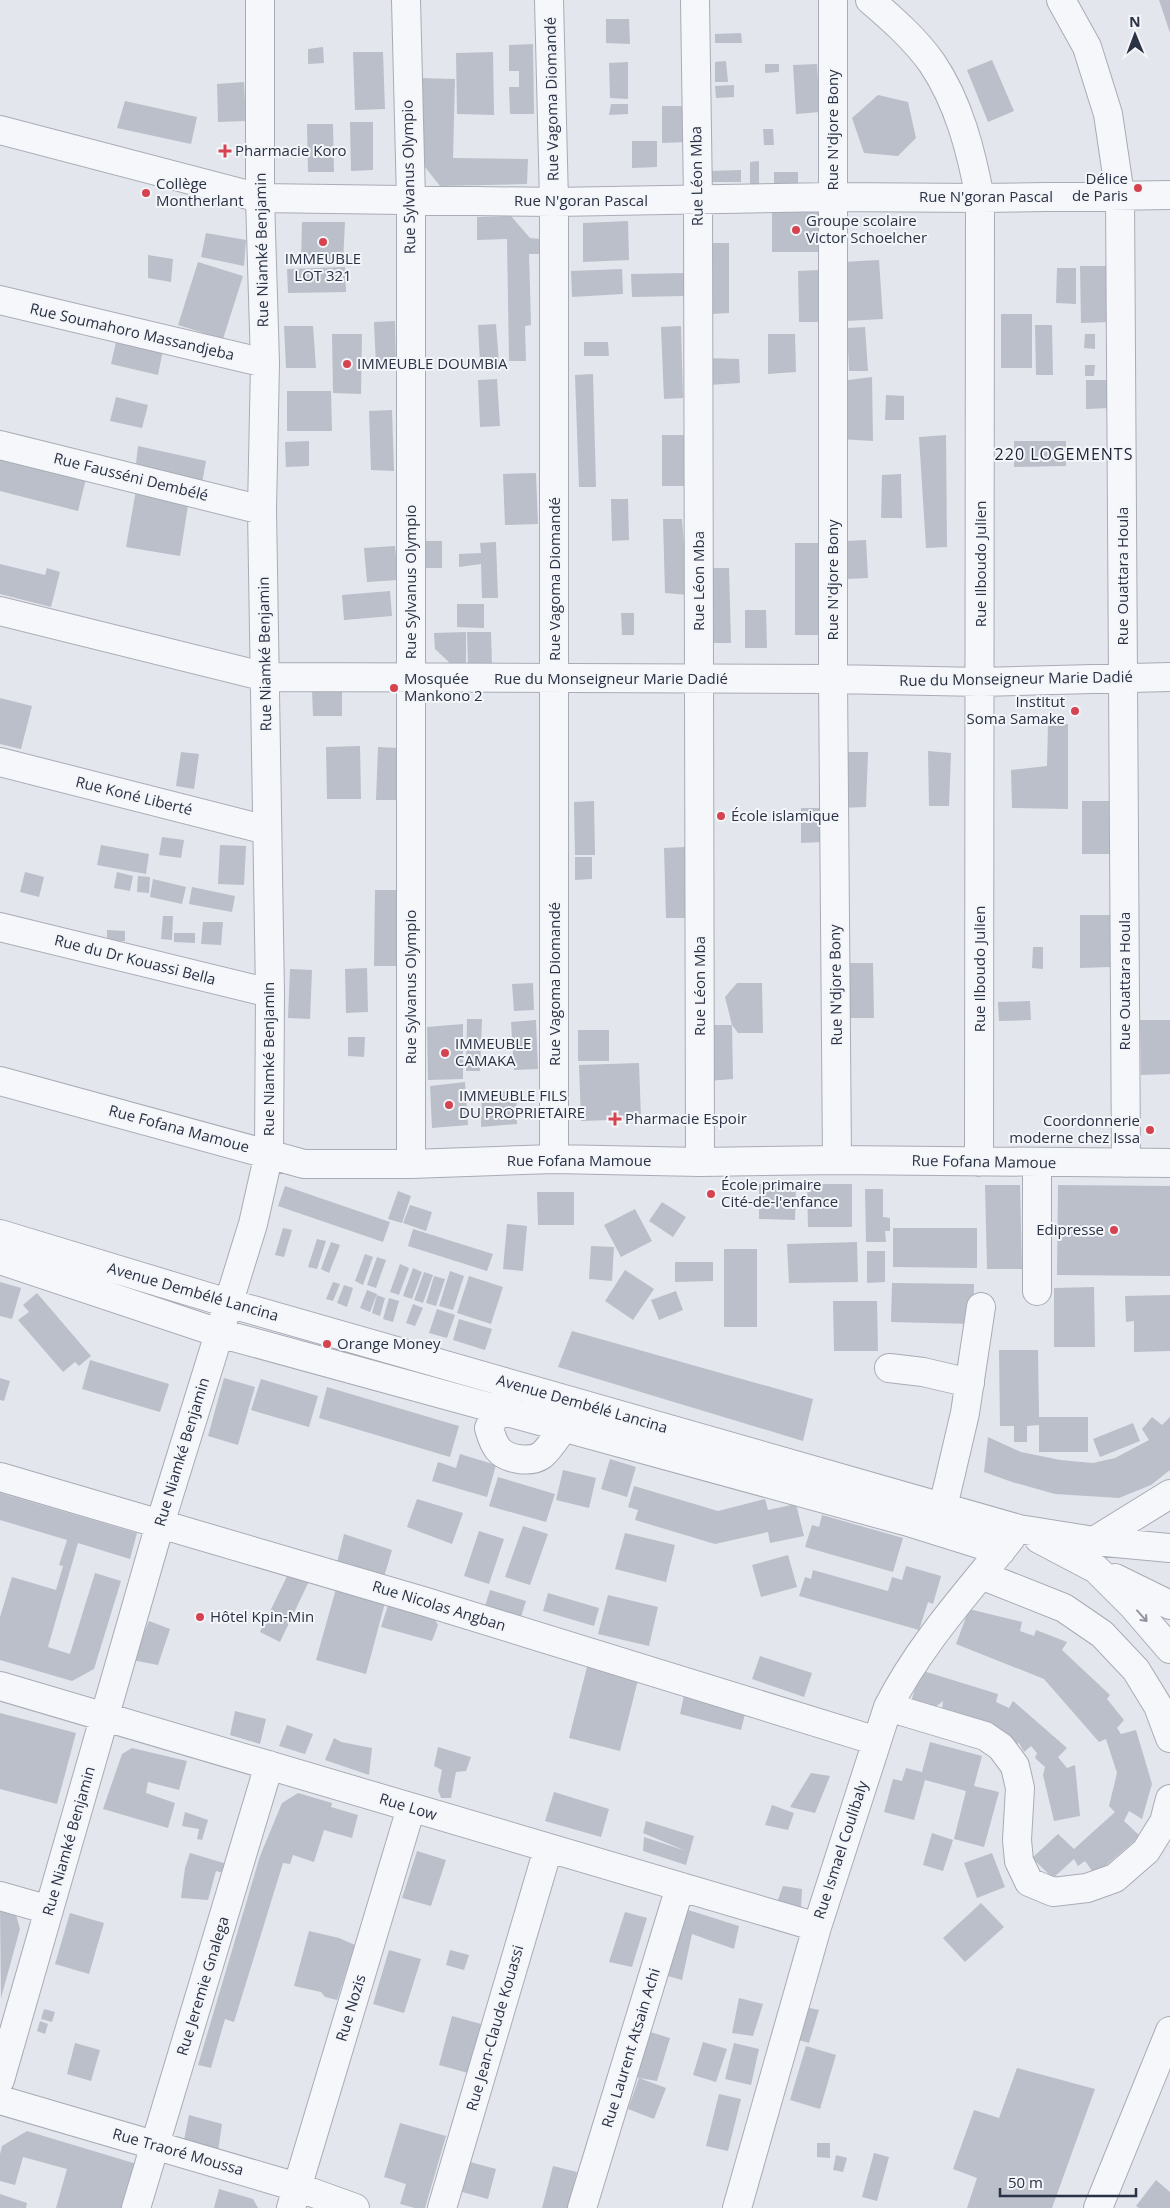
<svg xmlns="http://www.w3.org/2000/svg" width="1170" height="2208" font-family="'Open Sans',sans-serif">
<rect width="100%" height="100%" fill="#e3e6ec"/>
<path fill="#babfca" d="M1159 0H1170V33Z
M606 19H629L630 44 606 43Z
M741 33 742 43H715V34Z
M533 44 534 114H510L509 87H519V71H509V45Z
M323 47 324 63 308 64V49Z
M353 52H383L385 109 355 110Z
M493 52 494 115 457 114 456 53Z
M992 60 1014 111 988 122 967 70Z
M726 61 728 82H715V62Z
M628 62V99L610 98 609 63Z
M765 64H779V72L765 73Z
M817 64 820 112 796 114 793 65Z
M419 78 455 79 453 158 528 159 527 184 440 186 425 167Z
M244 82 246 121 218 122 217 84Z
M734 85V97L716 98 715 86Z
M878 95 908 102 916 138 898 156 864 153 852 118Z
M125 101 197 117 191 144 117 128Z
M611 104H628V114L609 115Z
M662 106H688V142L662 143Z
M350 122H373V170L351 171Z
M307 124H333L334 172H308Z
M763 129H773L774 145H764Z
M632 141H657V167L632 168Z
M759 161V188L750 189V162Z
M741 170V182H711L710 171Z
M774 172H798V183H774Z
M772 211 826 212V252H772Z
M511 216 530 238 540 239 541 254H529L531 325 525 326 526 361H509L507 239 477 240V217Z
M628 221 629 260 583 262V223Z
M302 222H345L343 263 301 262Z
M206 233 246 240 244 266 201 257Z
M709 243H729V313L711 314Z
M148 255 173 259 171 282 148 278Z
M879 260 883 319 846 321 842 262Z
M198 262 243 276 223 339 178 325Z
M1080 266H1110V322L1081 323Z
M345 267 346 292 288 293 287 269Z
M1057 268H1076V304L1056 303Z
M622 269 623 294 572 297 571 271Z
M819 270 820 322H799L798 271Z
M686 273V296L632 297 631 274Z
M1001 314H1032V368H1001Z
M395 321 396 366H376L374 322Z
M496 324 499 362 480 363 478 325Z
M1035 325H1052L1053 375H1036Z
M284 326H313L316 368H286Z
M681 326 683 398 664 399 661 327Z
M865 327 868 371H849L847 328Z
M332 334H362L361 394 333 393Z
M768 334H795L796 372 768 374Z
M1085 334H1095V349L1084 348Z
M116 342 163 350 158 375 111 364Z
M584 342H608L609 356H584Z
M706 358 739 359 740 383 708 385Z
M1085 365H1095L1094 376H1085Z
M593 374 596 487H579L575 375Z
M872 377 873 441 839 439 841 381Z
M497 379 500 426 480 427 478 380Z
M1086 380H1110V408L1086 409Z
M287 391H331L332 431H287Z
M886 395 904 396V420H885Z
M116 397 148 405 142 428 110 421Z
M392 410 394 471 371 470 369 411Z
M662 435H684V486H662Z
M946 435 947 547 926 548 919 437Z
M309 441V466L286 467 285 442Z
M1014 441H1066V466L1014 467Z
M138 446 206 461 201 489 135 472Z
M0 457 86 479 78 511 0 491Z
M536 473 538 524 505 525 503 474Z
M901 474 902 518H881L882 475Z
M136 490 189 499 180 556 126 547Z
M611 499H628L629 540 612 541Z
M663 519H682L688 595 665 593Z
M866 540 868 578 847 579 844 541Z
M426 541H442V568H426Z
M496 542 498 598H482L481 564 459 567V554L481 553 480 543Z
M795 543H819V635H795Z
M395 546 398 580 367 582 364 548Z
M0 564 45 575 47 568 60 572 51 607 0 594Z
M710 568H729L731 643H710Z
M390 591 392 616 344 620 342 595Z
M457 604H484V628L457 627Z
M745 610H766L767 648H745Z
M621 613H634V635H622Z
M466 632V665H452L435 649 434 633Z
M467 632H491L492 666 468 665Z
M312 690H342V716H313Z
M0 698 32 706 21 749 0 744Z
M1048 724H1068V809L1012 808 1011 770 1047 766Z
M360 746 361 799H327L326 747Z
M378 747 400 748 399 800H376Z
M928 751 951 753 949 806H929Z
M181 752 199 754 194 789 176 786Z
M840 752H868L866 807 840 808Z
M594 801 595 855H575L574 802Z
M1082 801H1109L1110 854H1082Z
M801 808H822L823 842 801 843Z
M162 837 184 840 181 858 159 855Z
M101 845 149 854 146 874 97 865Z
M220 845 246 846 244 885 218 884Z
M685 847 687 918H666L664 848Z
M575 857H592V879L575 880Z
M25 872 44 877 39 897 20 892Z
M117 872 133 876 130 891 114 888Z
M138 876 150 877 149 893 137 892Z
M153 879 186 887 182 904 150 897Z
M192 887 235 896 232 912 189 904Z
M375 890H401L400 966H374Z
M1080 915H1111V967L1080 968Z
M163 916H173L172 940 161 939Z
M203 922H223L221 945 201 944Z
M107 930 125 931V941H107Z
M174 933H195V943L174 942Z
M1033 947H1043V969L1032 968Z
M848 963H873L874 1018H849Z
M367 968 368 1012 346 1013 345 969Z
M290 969 312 970 310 1019 288 1018Z
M533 983 534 1010 514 1011 512 984Z
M737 983H762L763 1033H738L732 1025 733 1079 708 1081 705 1025H732L725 997Z
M1030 1001 1031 1020 999 1021 998 1002Z
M467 1019H482L480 1071H466Z
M536 1020 538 1069 514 1070 511 1022Z
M1140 1020H1170V1074L1141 1075Z
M463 1024V1079L428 1080 427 1027Z
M578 1030H609V1061H578Z
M348 1037H365L364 1057 348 1056Z
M639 1063 641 1119 581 1121 579 1065Z
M465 1082 468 1125 432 1128 430 1086Z
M482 1091H516L517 1124 481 1127Z
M759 1184 796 1185 795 1220 759 1219Z
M807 1184H852V1227H808Z
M985 1185H1020L1022 1269H987Z
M1058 1185 1170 1186V1276L1057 1275Z
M285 1186 390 1222 383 1242 278 1206Z
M865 1189H883V1217L890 1218V1231H885L886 1242H866Z
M398 1191 411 1196 402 1223 388 1219Z
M537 1192H574V1225H538Z
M662 1202 686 1217 673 1237 649 1221Z
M410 1205 432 1212 426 1231 403 1223Z
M635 1209 652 1241 621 1257 604 1225Z
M507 1224 527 1226 523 1271 503 1269Z
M283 1228 292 1230 284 1257 275 1255Z
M893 1228H977V1268L893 1267Z
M413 1229 493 1254 487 1271 408 1246Z
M317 1239 326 1241 317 1269 308 1267Z
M331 1242 340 1245 329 1273 321 1269Z
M857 1242 858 1282 789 1283 787 1244Z
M591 1246 614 1247 612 1281 589 1279Z
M724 1249H757V1327H724Z
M867 1251H885V1282L867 1283Z
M365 1254 373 1257 363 1285 355 1281Z
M377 1257 386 1260 376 1288 367 1285Z
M675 1262H713V1281L675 1282Z
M400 1264 409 1268 399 1295 390 1292Z
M413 1268 422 1272 412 1299 403 1296Z
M625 1270 654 1289 633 1320 605 1301Z
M450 1271 464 1276 453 1310 439 1306Z
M424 1272 433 1275 423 1303 414 1300Z
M434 1276 445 1279 436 1306 426 1303Z
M469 1276 503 1287 491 1324 457 1313Z
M0 1282 21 1288 12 1319 0 1316Z
M333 1282 340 1284 333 1301 326 1299Z
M892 1283 974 1284 973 1324 891 1322Z
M344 1285 353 1288 347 1307 337 1303Z
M1094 1287 1095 1347H1054V1288Z
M367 1290 377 1294 370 1312 360 1308Z
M676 1291 683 1310 659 1320 651 1300Z
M37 1293 91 1356 79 1366 75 1362 63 1372 18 1320 29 1312 23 1305Z
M377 1295 385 1298 380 1316 372 1313Z
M1170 1295V1351L1134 1352V1321L1126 1322 1125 1296Z
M389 1298 399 1301 393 1322 383 1319Z
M833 1301H877L878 1351H834Z
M413 1304 423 1308 415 1326 406 1323Z
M437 1309 455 1315 447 1338 429 1333Z
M459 1319 492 1329 485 1350 453 1340Z
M572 1331 813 1399 803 1441 558 1367Z
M999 1350H1038L1039 1417H1088V1452H1039V1425L1027 1426V1442H1014V1426H1000Z
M90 1360 169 1384 160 1412 82 1389Z
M0 1378 10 1381 4 1401 0 1400Z
M224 1378 255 1387 238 1445 208 1436Z
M261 1379 318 1396 309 1427 251 1410Z
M327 1387 459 1426 450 1457 319 1418Z
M1152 1417 1162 1425 1170 1417V1470L1151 1485 1119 1498 1055 1494 1012 1482 984 1472 988 1437 1021 1452 1060 1460 1093 1463 1115 1458 1149 1440 1142 1429Z
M1133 1423 1140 1441 1100 1457 1093 1439Z
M460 1454 496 1465 487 1497 432 1481 438 1462 456 1468Z
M610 1459 636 1467 627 1497 601 1489Z
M563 1470 596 1478 589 1508 556 1500Z
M498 1477 555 1494 546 1522 489 1506Z
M634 1486 718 1511 765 1499 768 1510 796 1504 804 1536 770 1543 768 1532 715 1544 635 1520 638 1510 628 1507Z
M0 1493 137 1533 130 1559 78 1543 48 1647 70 1654 95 1573 121 1581 94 1669 72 1681 0 1660V1617L12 1577 56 1590 63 1566 59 1565 67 1540 0 1520Z
M417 1499 463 1513 452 1544 407 1527Z
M822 1515 903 1538 893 1572 805 1547 812 1525 819 1527Z
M523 1526 548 1534 530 1585 505 1577Z
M479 1531 504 1539 489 1584 464 1576Z
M625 1533 675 1545 666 1582 615 1569Z
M344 1534 392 1550 384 1577 337 1563Z
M788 1555 797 1587 761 1597 752 1565Z
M906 1566 941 1576 933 1604 928 1602 919 1630 799 1596 805 1577 811 1579 813 1570 888 1591 892 1577 902 1580Z
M291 1568 311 1577 280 1642 260 1632Z
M337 1585 386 1599 366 1674 316 1660Z
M490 1590 526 1601 521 1617 485 1606Z
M548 1593 599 1608 594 1626 543 1611Z
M608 1595 658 1607 649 1646 598 1634Z
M391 1596 424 1602 438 1625 432 1641 381 1627Z
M969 1609 1022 1622 1020 1631 1034 1636 1036 1630 1067 1642 1062 1650 1110 1695 1107 1699 1124 1720 1117 1728 1121 1734 1136 1730 1152 1784 1142 1819 1129 1811 1124 1821 1140 1836 1095 1875 1085 1861 1078 1866 1074 1859 1053 1878 1032 1858 1058 1834 1074 1849 1115 1812 1109 1806 1117 1773 1106 1739 1099 1742 1044 1679 956 1644Z
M149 1621 170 1629 158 1665 132 1660Z
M760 1656 812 1673 804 1697 752 1679Z
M588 1663 639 1676 620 1751 569 1738Z
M920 1670 998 1694 996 1702 1009 1708 1013 1701 1067 1748 1058 1757 1067 1768 1075 1765 1080 1816 1054 1821 1043 1775 1045 1767 1035 1758 1037 1753 1031 1746 1024 1752 1019 1743 1013 1746 942 1710 943 1701 933 1709 911 1702Z
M686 1686 747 1706 741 1730 680 1714Z
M235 1711 266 1719 260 1744 230 1735Z
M0 1713 76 1733 57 1804 0 1789Z
M287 1725 313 1734 305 1754 279 1746Z
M334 1738 341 1742 372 1748 369 1775 325 1760Z
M930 1742 982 1756 974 1786 999 1792 984 1847 954 1839 966 1791 925 1780 914 1820 884 1812 893 1779 902 1781 906 1768 922 1772Z
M438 1747 471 1757 466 1771 456 1772 451 1798H441L438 1790 442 1770 434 1766Z
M132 1748 187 1761 179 1790 148 1782 146 1793 175 1803 168 1828 103 1809 122 1754Z
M811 1773 830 1776 815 1813 790 1807Z
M554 1792 609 1809 601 1837 545 1821Z
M298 1793 332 1803 331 1807 358 1815 352 1838 324 1830 314 1862 293 1855 290 1864 283 1863 234 2022 225 2019 211 2068 198 2065 260 1856 282 1803Z
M772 1805 794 1813 788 1830 765 1825Z
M185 1812 208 1820 202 1840 197 1839 199 1829 182 1826Z
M646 1821 694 1836 686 1865 643 1851 644 1837 686 1851 643 1833Z
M932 1833 953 1840 943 1871 923 1865Z
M417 1851 446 1860 431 1906 402 1898Z
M190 1853 224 1863 223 1873 216 1871 208 1900 181 1898 185 1868Z
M992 1853 1005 1887 977 1898 964 1863Z
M783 1886 802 1889 801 1909 776 1905Z
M0 1903 14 1907 20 1929 1 1998Z
M981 1903 1004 1927 965 1962 943 1938Z
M685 1909 739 1926 734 1949 692 1934 682 1980 657 1973Z
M625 1912 647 1918 632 1967 609 1962Z
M70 1913 104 1923 89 1974 55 1964Z
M309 1931 339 1938 355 1945 337 2000 325 1997 321 1992 294 1986Z
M389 1950 421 1959 404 2013 373 2004Z
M450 1950 469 1955 464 1970 446 1965Z
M739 1998 763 2004 753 2036 732 2033Z
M805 2007 819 2010 809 2043 795 2039Z
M44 2009 55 2012 52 2022 41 2019Z
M452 2016 481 2024 468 2073 439 2065Z
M40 2021 48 2024 45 2034 37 2031Z
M647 2031 670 2038 657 2081 639 2078 635 2075Z
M703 2042 727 2049 716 2082 693 2075Z
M75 2043 100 2050 91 2081 67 2074Z
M734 2043 759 2049 751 2085 725 2079Z
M806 2046 836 2055 820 2109 790 2100Z
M1017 2068 1095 2089 1052 2208H967L977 2178 953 2169 974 2110 999 2118Z
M639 2078 666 2088 654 2119 628 2109Z
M719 2094 741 2099 728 2151 706 2146Z
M189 2115 222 2124 218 2151 184 2140Z
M400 2123 446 2136 425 2208H415L400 2204 406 2184 384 2177Z
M27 2131 140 2165 128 2208H56L67 2169 23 2157 15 2185 0 2181V2154L2 2146Z
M817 2143H830V2158L817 2157Z
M874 2153 889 2157 877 2201 862 2197Z
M836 2155 847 2158 843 2172 833 2170Z
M470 2162 496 2169 488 2199 462 2192Z
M553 2166 577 2172 568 2208H542Z
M1156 2180 1170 2192V2208H1139L1136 2206Z
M219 2189 253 2199 258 2208H214Z
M0 2194 27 2203 26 2208H0Z"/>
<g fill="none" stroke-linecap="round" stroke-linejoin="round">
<g stroke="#a8acb7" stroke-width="30">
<path id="minor" d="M406 0 411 200V1164
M549 0 554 202V1159
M695 0 698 199 700 1162
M833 0V679L837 1160
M870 0C892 19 915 39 932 63 959 103 971 151 980 198L979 1162
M1061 0 1087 47 1108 114 1120 195 1126 1163
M0 130 260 198 554 202 833 197 980 198 1170 195
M0 300 265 363
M0 445 262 510
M0 611 266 677 833 679 981 682 1170 677
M0 762 267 830
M0 927 270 993
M0 1081 304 1164H411L554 1159 700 1162 837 1160 1170 1163
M1037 1163V1291
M0 1234 228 1303 1019 1529 1094 1541 1170 1548
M0 1260 219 1333 905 1521 1001 1551
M889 1368 923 1372 970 1383
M506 1393 489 1428C491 1435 493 1443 498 1449 507 1460 531 1463 542 1455 550 1448 558 1435 564 1427
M0 1477 426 1602 877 1741
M943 1507 965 1413 981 1307
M1039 1539 1096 1569 1133 1606 1170 1649
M1094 1541 1170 1494
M981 1575 1064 1608 1102 1634 1136 1670 1158 1706 1170 1738
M1115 1578 1170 1605
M0 1686 817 1927
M888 1707 985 1736 1001 1747 1015 1766 1020 1788 1017 1840 1019 1861 1029 1882 1053 1892 1087 1888 1115 1878 1146 1851 1164 1822 1170 1799
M0 1896 49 1910
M0 2080 160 1524 253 1224 269 1153 270 993 262 510 265 363 260 198V0
M0 2100 297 2187 355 2208
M136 2208 269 1765
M291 2208 411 1808
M442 2208 548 1849
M582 2208 680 1887
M737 2208 817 1927 888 1707C920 1644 968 1592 1011 1538
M1098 2208 1170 2031"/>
</g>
<use href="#minor" stroke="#f6f7fa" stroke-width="28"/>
</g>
<defs><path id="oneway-shaft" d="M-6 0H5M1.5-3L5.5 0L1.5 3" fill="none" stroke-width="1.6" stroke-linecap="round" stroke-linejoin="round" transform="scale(1.25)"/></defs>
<use stroke="#9094a0" href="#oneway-shaft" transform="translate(1142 1616) rotate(48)"/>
<g fill="#d64350" stroke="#f3f5f9" stroke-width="2">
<path d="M222.5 143.5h5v5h5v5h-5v5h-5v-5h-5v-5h5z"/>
<circle cx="1138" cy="188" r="5"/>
<circle cx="146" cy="193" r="5"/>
<circle cx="796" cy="230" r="5"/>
<circle cx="323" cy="242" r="5"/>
<circle cx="347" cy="364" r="5"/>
<circle cx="394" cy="688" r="5"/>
<circle cx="1075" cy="711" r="5"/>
<circle cx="721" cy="816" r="5"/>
<circle cx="445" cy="1053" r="5"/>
<circle cx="449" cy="1105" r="5"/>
<path d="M612.5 1111.5h5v5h5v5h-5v5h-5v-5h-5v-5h5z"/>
<circle cx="1150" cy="1130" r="5"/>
<circle cx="711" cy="1194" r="5"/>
<circle cx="1114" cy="1230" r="5"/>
<circle cx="327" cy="1344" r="5"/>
<circle cx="200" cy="1617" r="5"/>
</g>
<g text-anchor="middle" stroke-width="4" stroke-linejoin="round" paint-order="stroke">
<g font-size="15" fill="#2a3245" stroke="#f3f5f9">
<text transform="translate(552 99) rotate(-91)" y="5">Rue Vagoma Diomandé</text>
<text transform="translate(833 130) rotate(-90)" y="5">Rue N'djore Bony</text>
<text transform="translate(697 176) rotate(-91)" y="5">Rue Léon Mba</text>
<text transform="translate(409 177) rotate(-91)" y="5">Rue Sylvanus Olympio</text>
<text x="986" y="202">Rue N'goran Pascal</text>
<text x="581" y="206">Rue N'goran Pascal</text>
<text transform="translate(262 250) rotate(-91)" y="5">Rue Niamké Benjamin</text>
<text transform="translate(132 332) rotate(13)" y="5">Rue Soumahoro Massandjeba</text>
<text transform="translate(131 477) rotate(14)" y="5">Rue Fausséni Dembélé</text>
<text transform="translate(981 564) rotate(-90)" y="5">Rue Ilboudo Julien</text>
<text transform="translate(1123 576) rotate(-90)" y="5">Rue Ouattara Houla</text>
<text transform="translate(555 579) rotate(-90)" y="5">Rue Vagoma Diomandé</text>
<text transform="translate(833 580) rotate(-90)" y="5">Rue N'djore Bony</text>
<text transform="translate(699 581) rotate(-90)" y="5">Rue Léon Mba</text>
<text transform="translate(411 582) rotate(-90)" y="5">Rue Sylvanus Olympio</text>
<text transform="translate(265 654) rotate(-91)" y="5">Rue Niamké Benjamin</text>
<text x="611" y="684">Rue du Monseigneur Marie Dadié</text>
<text transform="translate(1016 679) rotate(-1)" y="5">Rue du Monseigneur Marie Dadié</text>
<text transform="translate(134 796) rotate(14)" y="5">Rue Koné Liberté</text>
<text transform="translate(135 960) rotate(14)" y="5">Rue du Dr Kouassi Bella</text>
<text transform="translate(980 969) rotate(-90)" y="5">Rue Ilboudo Julien</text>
<text transform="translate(1125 981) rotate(-90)" y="5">Rue Ouattara Houla</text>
<text transform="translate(555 984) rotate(-90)" y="5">Rue Vagoma Diomandé</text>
<text transform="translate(836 985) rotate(-91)" y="5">Rue N'djore Bony</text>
<text transform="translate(700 986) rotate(-90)" y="5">Rue Léon Mba</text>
<text transform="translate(411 987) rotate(-90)" y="5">Rue Sylvanus Olympio</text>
<text transform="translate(269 1059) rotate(-90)" y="5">Rue Niamké Benjamin</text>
<text transform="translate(179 1129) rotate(15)" y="5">Rue Fofana Mamoue</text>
<text x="579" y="1166">Rue Fofana Mamoue</text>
<text transform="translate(984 1162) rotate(1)" y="5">Rue Fofana Mamoue</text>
<text transform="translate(193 1292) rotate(16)" y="5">Avenue Dembélé Lancina</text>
<text transform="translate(582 1404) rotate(16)" y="5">Avenue Dembélé Lancina</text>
<text transform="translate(182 1452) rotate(-73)" y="5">Rue Niamké Benjamin</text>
<text transform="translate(439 1606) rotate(17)" y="5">Rue Nicolas Angban</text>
<text transform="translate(408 1807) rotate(17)" y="5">Rue Low</text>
<text transform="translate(69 1841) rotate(-74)" y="5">Rue Niamké Benjamin</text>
<text transform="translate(841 1850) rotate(-72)" y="5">Rue Ismael Coulibaly</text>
<text transform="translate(203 1986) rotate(-73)" y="5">Rue Jeremie Gnalega</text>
<text transform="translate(351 2008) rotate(-73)" y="5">Rue Nozis</text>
<text transform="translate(495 2028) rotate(-74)" y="5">Rue Jean-Claude Kouassi</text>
<text transform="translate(631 2048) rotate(-73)" y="5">Rue Laurent Atsain Achi</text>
<text transform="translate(178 2152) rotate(16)" y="5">Rue Traoré Moussa</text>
</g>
<g font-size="15" fill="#2a3245" stroke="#f3f5f9" text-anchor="start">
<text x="235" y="156">Pharmacie Koro</text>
<text x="1128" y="184" text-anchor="end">Délice<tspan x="1128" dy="17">de Paris</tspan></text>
<text x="156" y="189">Collège<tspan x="156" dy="17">Montherlant</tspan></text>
<text x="806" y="226">Groupe scolaire<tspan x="806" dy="17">Victor Schoelcher</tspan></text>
<text x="323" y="264" text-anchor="middle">IMMEUBLE<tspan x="323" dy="17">LOT 321</tspan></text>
<text x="357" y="369">IMMEUBLE DOUMBIA</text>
<text x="404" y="684">Mosquée<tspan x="404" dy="17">Mankono 2</tspan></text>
<text x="1065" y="707" text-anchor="end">Institut<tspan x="1065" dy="17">Soma Samake</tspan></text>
<text x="731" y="821">École islamique</text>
<text x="455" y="1049">IMMEUBLE<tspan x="455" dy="17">CAMAKA</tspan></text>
<text x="459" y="1101">IMMEUBLE FILS<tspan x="459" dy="17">DU PROPRIETAIRE</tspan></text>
<text x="625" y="1124">Pharmacie Espoir</text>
<text x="1140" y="1126" text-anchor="end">Coordonnerie<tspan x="1140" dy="17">moderne chez Issa</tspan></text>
<text x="721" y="1190">École primaire<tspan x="721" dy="17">Cité-de-l'enfance</tspan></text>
<text x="1104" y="1235" text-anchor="end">Edipresse</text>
<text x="337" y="1349">Orange Money</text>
<text x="210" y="1622">Hôtel Kpin-Min</text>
</g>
<g font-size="16" letter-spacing="1" fill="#1c2336" stroke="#f3f5f9">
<text x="1064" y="460">220 LOGEMENTS</text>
</g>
</g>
<g transform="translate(1135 35) rotate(359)" stroke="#f3f5f9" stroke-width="4" paint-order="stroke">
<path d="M0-4L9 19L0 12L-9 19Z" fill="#2a3245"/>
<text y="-8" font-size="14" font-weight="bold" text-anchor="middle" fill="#2a3245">N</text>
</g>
<path d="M1000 2188v8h136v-8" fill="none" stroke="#2a3245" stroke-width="2.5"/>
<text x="1008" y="2188" font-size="15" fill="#2a3245" stroke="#f3f5f9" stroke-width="4" paint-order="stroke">50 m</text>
</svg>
